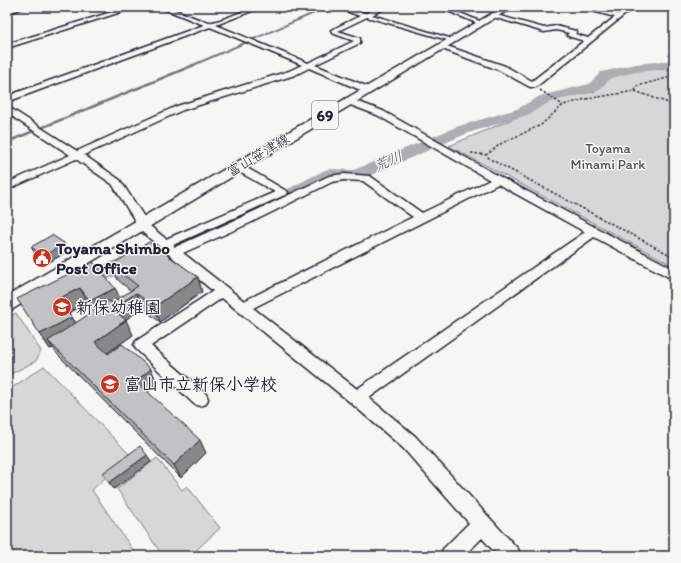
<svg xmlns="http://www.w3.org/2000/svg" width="681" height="563" font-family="Itim,'Klee One',sans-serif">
<rect width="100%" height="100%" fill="#f6f6f2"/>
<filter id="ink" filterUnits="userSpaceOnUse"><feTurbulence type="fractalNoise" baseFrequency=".025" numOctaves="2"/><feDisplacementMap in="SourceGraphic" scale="8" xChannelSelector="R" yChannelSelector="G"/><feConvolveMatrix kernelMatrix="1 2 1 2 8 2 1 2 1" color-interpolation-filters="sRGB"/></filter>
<g filter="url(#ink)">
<path fill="#d7d7d7" stroke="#7c7c89" d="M674 69V266L449 146 515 118 547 101 597 91 607 77 642 70Z
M16 313 41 351 36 361 7 376V318Z
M44 366 130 455 92 490 137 556H7V391Z
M157 458 182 490 187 486 220 528 190 556H163L117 489Z"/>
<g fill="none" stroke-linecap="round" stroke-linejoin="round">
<path stroke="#757583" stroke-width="2" d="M191 66 328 7"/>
<path stroke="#757583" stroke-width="2.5" d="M7 142 194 65"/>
<path fill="#adadb3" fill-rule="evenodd" d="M674 60V68L636 72 611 78 599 90 550 102 527 115 468 133 362 179 356 180 334 179 275 211 114 277 106 280 98 277 95 272 98 267 261 203 325 170 331 169 354 170 456 127 517 109 540 96 589 84 601 72 636 64Z"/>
<g stroke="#22223b" stroke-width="3">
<path id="minor" d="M16 7H25L7 14V10Z
M128 7H137L7 48V44Z
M159 7C177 7 192 19 209 22 218 24 247 7 262 7L216 25 308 63 354 41 332 33 331 30 360 16 334 7H344L366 13 379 7H387L372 15 456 40 451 41 367 17 338 31 360 38V43L315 65 371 88 372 90 371 92H365L309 68 295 75 183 110 84 155 120 180 150 226 166 239 275 192 234 169 233 167 234 165H242L288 192 287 194 173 245 175 247 242 217 329 176 344 174 370 176 422 213 490 180 377 115 345 103 344 101 345 99 348 98 383 111 502 178 674 269V280L594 237 369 398 415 436 518 549 521 556H498L482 538 464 556H440L443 549 469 523 403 448 351 403 222 298 151 346 206 394 208 399 206 404 200 406 194 404 136 349 134 345 136 341 213 291 142 232 112 184 76 159 7 190V183L70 155 7 113V106L77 151 177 106 289 71 302 65 210 27 7 102V96L204 25ZM344 180 363 181 413 217 244 301 183 253 250 223 332 182ZM498 184 585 232 357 389 253 308Z
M438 7H446L484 23 479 24Z
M577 7H588L619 14 627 7H634L536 87H530L499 70 437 47 438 45H444L505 66 532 81 584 41 568 36 567 35 569 33 556 30 544 32 490 16 493 14 544 28 556 26 576 31 577 32 575 34 588 38 615 17Z"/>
</g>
<g stroke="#22223b" stroke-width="3">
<path id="major" d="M503 7H513L13 309 7 311V296Z"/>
</g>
<path stroke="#22223b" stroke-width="1.5" stroke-dasharray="2.5 2" stroke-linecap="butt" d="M540 90 563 105
M635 91 674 105
M471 153 486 155
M672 256 490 159 486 155 502 143 541 125 563 105 586 99 635 91 637 86 674 76"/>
<path stroke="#22223b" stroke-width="2" stroke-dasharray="4.5 3" stroke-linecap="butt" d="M670 255 674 257"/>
<use href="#minor" fill="#f6f6f2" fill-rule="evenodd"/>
<use href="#major" fill="#f6f6f2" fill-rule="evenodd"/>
</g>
<path fill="#a7a7a9" stroke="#22223b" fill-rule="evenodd" d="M64 243 68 251 48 263 36 255 31 247Z
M93 262 120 298 131 291 118 280 111 265 202 292 160 322 142 308 125 320 133 335 107 353 158 384 148 392 206 453 181 478 58 355 53 348 50 349 40 334ZM88 303 94 311 76 323 69 313Z"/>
<path fill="#888889" stroke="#22223b" d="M64 243 68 251 48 263 44 256Z
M198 277 202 292 160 322 154 307Z
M80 288 88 303 67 313 58 299Z
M115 288 122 302 136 293 142 308 120 324 98 316 90 301Z
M72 317 81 332 48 341 53 348 50 349 40 334Z
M126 320 133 335 103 356 95 342Z
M151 369 158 384 143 395 136 381Z
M200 440 206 453 181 478 174 465Z
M147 455 151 462 114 489 109 483Z"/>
<path fill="#c2c2c4" stroke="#22223b" d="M52 235 64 243 44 256 31 247Z
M149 242 198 277 154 307 136 293 112 309 126 320 95 342 108 354 122 344 151 369 136 381 200 440 174 465 48 341 109 301 112 303 138 286 111 265Z
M93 262 115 288 90 301 80 288 58 299 72 317 40 334 17 299Z
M140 446 147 455 109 483 103 473Z"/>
</g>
<defs>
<g id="civic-disc" transform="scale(1)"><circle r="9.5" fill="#c8321e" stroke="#f6f6f2"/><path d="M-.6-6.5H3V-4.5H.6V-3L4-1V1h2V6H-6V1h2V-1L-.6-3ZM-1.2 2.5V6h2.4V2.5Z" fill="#fff"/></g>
<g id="school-disc" transform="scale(1)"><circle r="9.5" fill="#c8321e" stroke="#f6f6f2"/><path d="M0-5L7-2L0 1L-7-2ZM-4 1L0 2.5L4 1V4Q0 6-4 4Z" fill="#fff"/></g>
</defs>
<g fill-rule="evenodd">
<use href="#civic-disc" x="42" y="258"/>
<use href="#school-disc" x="62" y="307"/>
<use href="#school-disc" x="110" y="384"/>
</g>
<g text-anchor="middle" stroke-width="3" stroke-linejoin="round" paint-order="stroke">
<g font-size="14" fill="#4f4f62" stroke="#f6f6f2">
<text x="608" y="153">Toyama<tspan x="608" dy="16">Minami Park</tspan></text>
</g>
<g font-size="14" fill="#22223b" stroke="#f6f6f2">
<text transform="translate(258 155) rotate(-31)" y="5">富山笹津線</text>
</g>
<g font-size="15" font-style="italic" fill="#535365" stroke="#f6f6f2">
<text transform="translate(388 161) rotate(-23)" y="5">荒川</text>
</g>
<rect fill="#f6f6f2" stroke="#626272" stroke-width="1" x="312" y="101" width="26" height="28" rx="3"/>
<g font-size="16" font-weight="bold" fill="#22223b">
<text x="325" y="121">69</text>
</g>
<g font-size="17" font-weight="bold" fill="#22223b" stroke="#f6f6f2" text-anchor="start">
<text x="56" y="254">Toyama Shimbo<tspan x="56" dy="20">Post Office</tspan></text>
<text x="76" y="313">新保幼稚園</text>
<text x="124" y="390">富山市立新保小学校</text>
</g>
</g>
<rect width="681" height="563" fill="none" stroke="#f6f6f2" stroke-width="24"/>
<rect x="12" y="12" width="657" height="539" fill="none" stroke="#22223b" stroke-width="1.5" filter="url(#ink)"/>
</svg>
